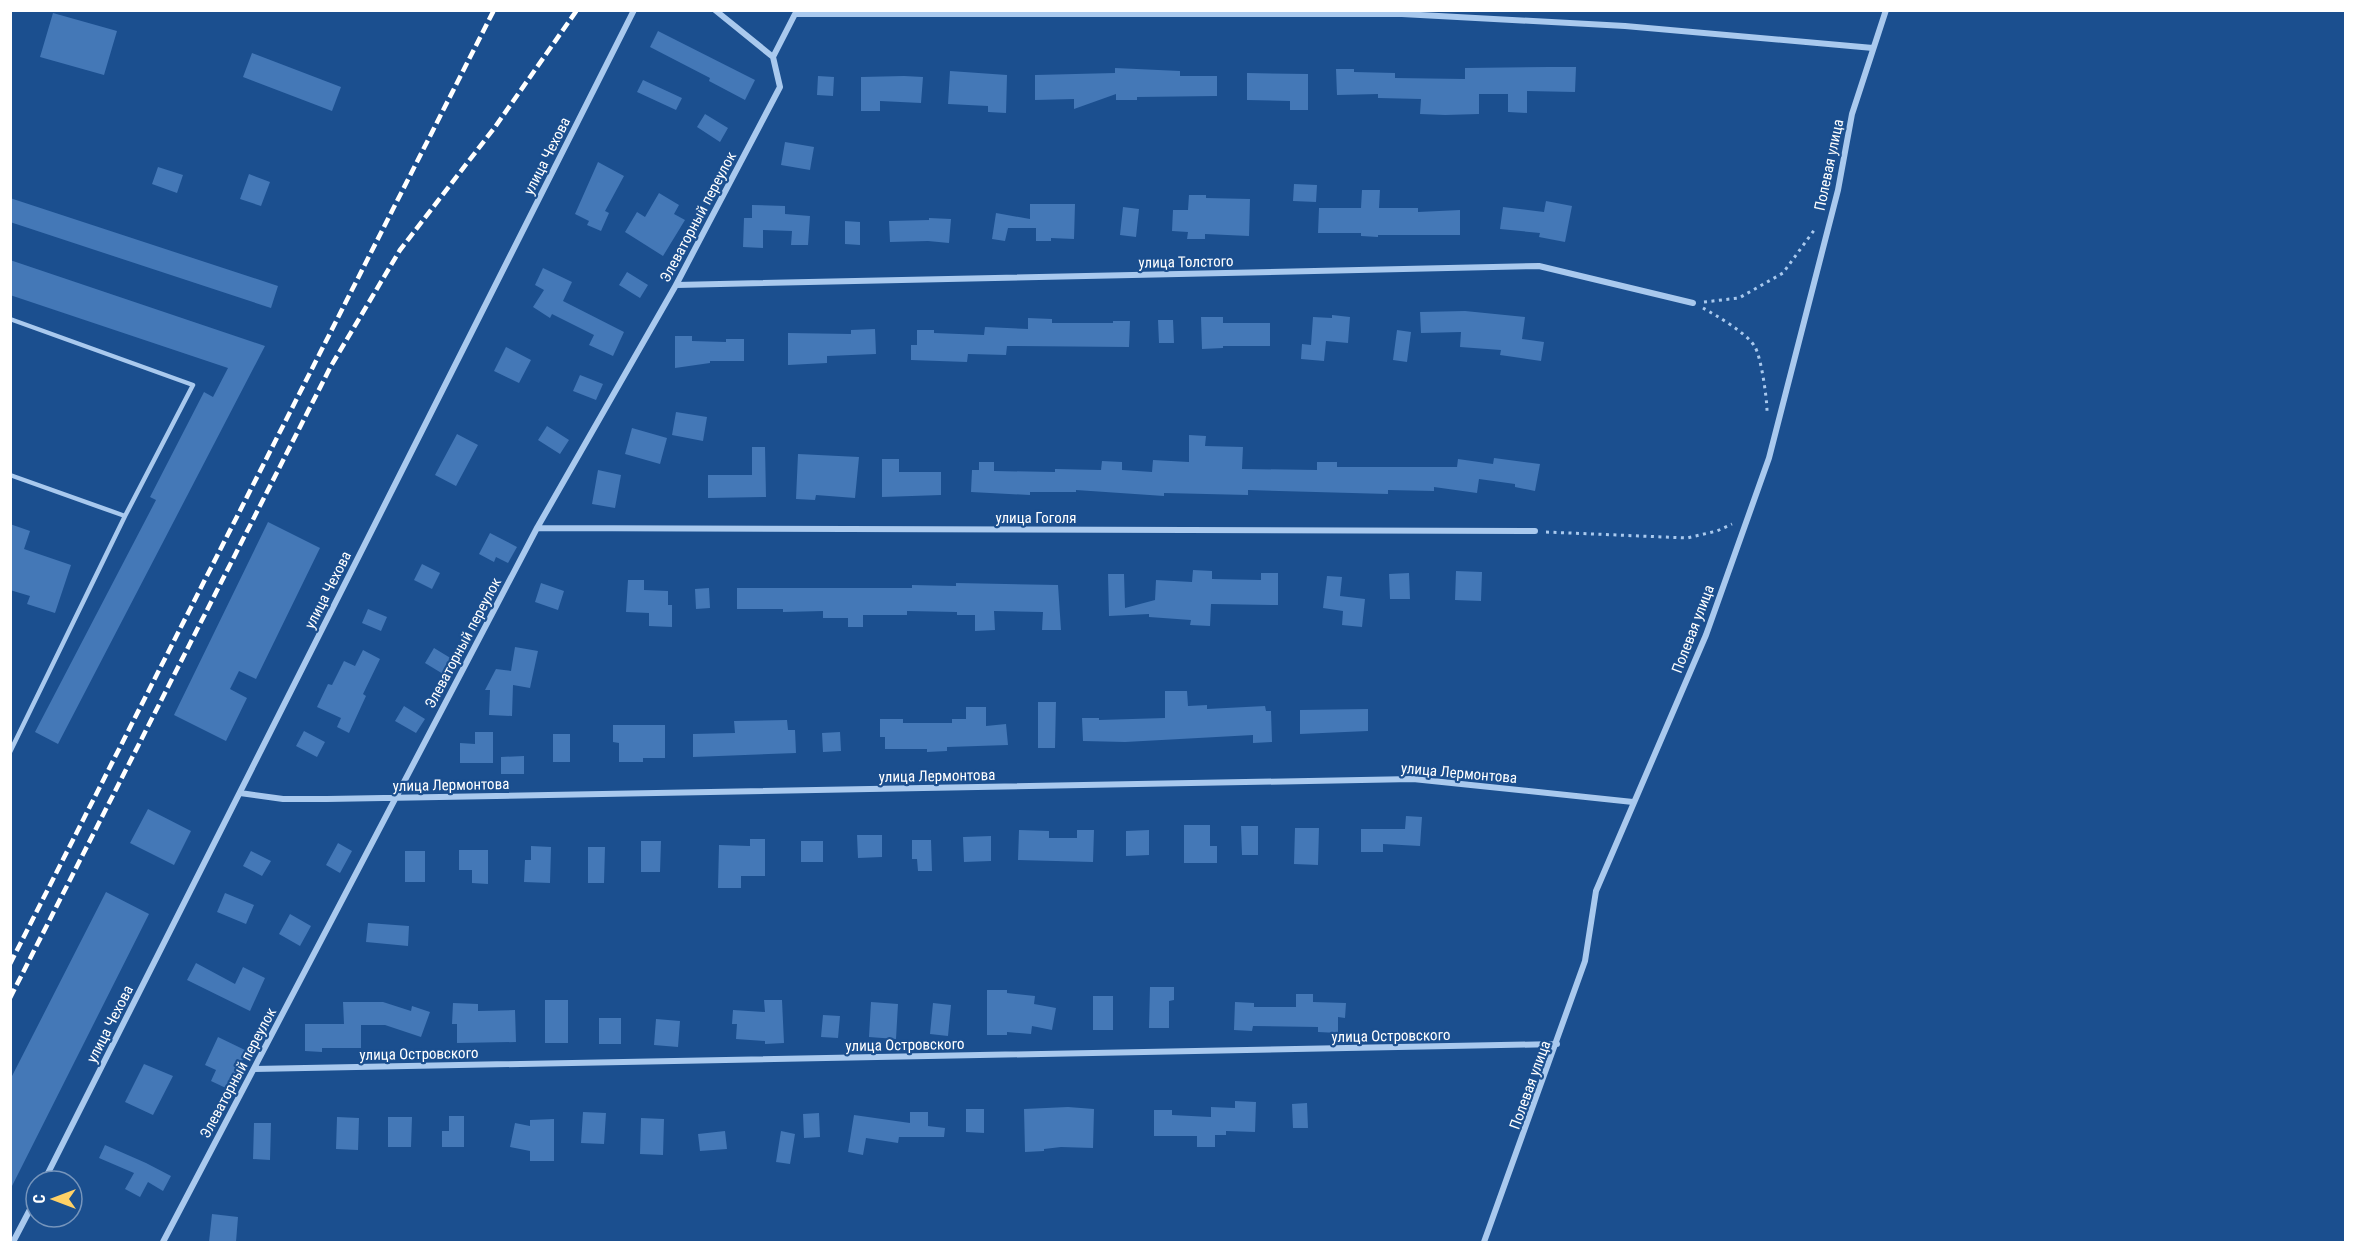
<svg xmlns="http://www.w3.org/2000/svg" width="2356" height="1253" font-family="'Roboto Condensed',sans-serif">
<rect width="100%" height="100%" fill="#1b4f8f"/>
<path fill="#4478b7" d="M53 13 117 31 104 75 40 57Z
M658 31 755 80 745 100 709 81 710 78 650 47Z
M252 53 341 87 332 111 243 77Z
M1550 67H1576L1575 92 1527 91V113L1508 112V94H1479V114L1445 115 1420 114 1421 99 1378 98V94L1337 95 1336 69H1354V72L1395 73V78L1465 79V68Z
M1115 68 1180 71V76H1217V96L1137 97V100H1116V94L1074 109V99L1035 100V75L1115 73Z
M950 71 1007 75 1006 113 988 112V106L948 104Z
M1247 73 1308 74V110H1290V101L1247 100Z
M818 76 834 77 833 96 817 95Z
M904 76 923 77 921 103 880 101V111H861V77Z
M643 80 682 98 676 110 637 92Z
M705 114 728 128 720 142 697 127Z
M785 142 814 147 810 170 781 165Z
M598 162 624 176 605 211 609 213 601 231 587 225 589 221 575 214Z
M158 167 183 175 177 193 152 184Z
M249 174 270 182 261 206 240 199Z
M1294 184 1317 185 1316 202 1293 201Z
M1362 190H1380L1379 208H1418V212L1460 210V235H1378V237L1361 236V233H1318L1319 208H1361Z
M659 193 679 205 674 214 685 220 663 256 625 232 637 212 645 217Z
M1189 195H1206V198L1250 199 1249 236 1205 234V239H1187L1188 232 1172 231 1173 210H1188Z
M10 198 278 286 271 308 10 222Z
M1546 201 1572 206 1565 242 1539 237 1540 233 1500 229 1503 207 1544 212Z
M1030 204H1075L1074 239 1051 238V241H1036V228H1008L1005 241 992 239 996 213 1030 219Z
M752 205 785 206V214L810 216 808 245H791L792 231 763 230V248L743 247 744 218H752Z
M1123 207 1139 209 1136 237 1120 235Z
M929 218 951 219 949 243 928 241 890 242 889 221 929 220Z
M845 221 860 222V245L845 244Z
M10 260 265 346 58 744 35 732 156 500 150 497 204 392 213 397 228 368 10 295Z
M543 268 572 282 563 301 624 332 613 356 589 345 594 335 552 314 550 318 533 307 544 290 535 285Z
M627 272 648 285 640 298 619 285Z
M1465 311 1525 317 1522 339 1544 342 1541 361 1500 355 1501 350 1460 347 1461 332 1421 333 1420 312Z
M1332 315 1350 317 1348 343 1326 341 1324 361 1301 359 1302 344 1311 345 1313 317 1332 318Z
M1201 317H1223V323H1270V346H1223V348L1202 349Z
M1028 318 1052 319V323H1113V321H1130L1129 347 1007 346 1006 355 968 354 967 362 911 360V345H917V330H934V333L984 335 985 327 1028 329Z
M1158 320H1173L1174 343H1159Z
M875 329 876 354 827 356V363L788 365V333L851 334V330Z
M1397 330 1411 332 1407 362 1393 360Z
M675 336H692V341L726 342V339H744V361H710V363L675 368Z
M506 347 531 360 519 383 494 371Z
M580 375 603 384 596 400 573 391Z
M676 412 707 417 703 441 672 435Z
M547 426 569 440 560 454 538 440Z
M632 428 667 438 660 464 625 454Z
M457 434 478 445 456 486 435 475Z
M1189 435 1206 436 1205 446 1243 447 1242 469 1317 470V462H1337V467H1457L1458 459 1493 464 1494 458 1540 464 1535 491 1515 487V484L1479 479 1477 493 1434 487V491L1388 490V494L1248 490V495L1164 493V496L1076 490V492H1030V495L971 492 972 470H979V462H994V471L1055 472V469L1101 470 1102 461 1122 462V470L1152 472 1153 460 1189 462Z
M752 447H765L766 497 708 498V475H752Z
M798 454 859 457 855 498 816 495 815 500 796 499Z
M882 459H899V472H941V495L882 497Z
M598 470 621 475 615 508 592 504Z
M268 522 320 548 256 679 239 671 230 689 247 698 226 741 174 715Z
M10 524 30 531 24 549 71 565 55 613 27 604 30 596 10 590Z
M490 533 517 547 508 563 496 557 494 562 479 554Z
M422 564 440 573 432 589 414 580Z
M1193 570 1212 571V579L1261 580V573H1278V605L1211 604 1210 626 1190 625 1191 620 1149 617V614L1109 616 1108 574H1124L1125 608 1155 600 1156 580 1192 582Z
M1456 571 1482 572 1481 601 1455 600Z
M1409 573 1410 599H1390L1389 574Z
M1327 576 1342 577 1340 596 1365 599 1362 627 1342 625 1343 611 1323 608Z
M628 580H644V590L668 591V605H672V627L649 626V613L626 612Z
M541 583 564 591 558 610 535 602Z
M956 583 1058 585 1061 630H1042L1043 612 994 611 995 630 975 631V615H957V612L907 611V615H863V627H848V618H823V611L783 612V609H737V588H912V585L956 586Z
M709 588 710 608 696 609 695 589Z
M368 609 387 617 381 631 362 623Z
M515 647 538 651 530 688 513 685 512 716 489 715 490 690H485L496 669 511 671Z
M434 648 457 662 448 677 425 663Z
M363 650 380 659 363 694 366 696 349 733 337 727 341 718 317 707 328 684 332 685 344 661 355 666Z
M1165 691H1187L1188 706 1207 705V709L1265 706 1266 711H1271L1272 742 1253 743V735L1125 742 1083 741 1082 718H1099V720L1165 718Z
M1038 702H1056L1055 748H1038Z
M404 706 425 719 416 733 395 721Z
M966 707H986V726L1006 724 1008 745 947 747V751L927 752V749H885V737H880V719H903V723H952V719H966Z
M1368 709V731L1300 734V710Z
M787 720 788 730H795L796 753 693 757V734L735 733 734 721Z
M613 725H665V758H643V762H619V743L613 742Z
M304 731 325 742 317 757 296 746Z
M475 732H493V763H460V743L475 744Z
M840 732 841 751 823 752 822 733Z
M553 734H570V762H553Z
M524 756V774H501V757Z
M148 809 191 831 174 865 130 843Z
M1406 816 1422 817 1420 846 1383 844V852H1361V829H1405Z
M1184 825H1210V846H1217V863H1184Z
M1241 826H1258V855H1242Z
M1295 828H1319L1318 865 1294 864Z
M1019 830 1049 831V838H1077V830H1094L1093 862 1018 860Z
M1149 830V855L1126 856V831Z
M857 835H882V857L858 858Z
M991 836V861L964 862 963 837Z
M750 839H765V876H741V888H718L719 845 750 846Z
M912 840H931L932 871H918L917 859H912Z
M641 841H661L660 872H641Z
M801 841H823V862H801Z
M338 843 352 851 340 873 326 865Z
M531 846 551 847 550 883 524 882 525 860H531Z
M588 847H605L604 883H588Z
M459 850H488V884L472 883V870H459Z
M251 851 271 861 262 876 243 866Z
M405 851H425V882H405Z
M106 892 149 914 10 1190V1080Z
M225 893 254 905 246 924 217 912Z
M290 914 311 926 300 946 279 934Z
M368 923 409 926 408 946 366 942Z
M196 963 235 984 243 967 265 978 250 1011 187 980Z
M1150 987H1174V1000L1169 1001V1028H1149Z
M987 990H1007V993L1035 996 1034 1004 1056 1008 1052 1030 1032 1026 1031 1034 1007 1032V1035H987Z
M1296 994H1313V1002L1346 1003 1345 1018 1338 1017V1033L1318 1032V1027L1253 1026 1252 1031 1234 1030 1235 1002 1254 1003V1007H1296Z
M1093 996H1113V1030H1093Z
M545 1000H568V1043H545Z
M764 1000H782L784 1043 765 1044V1041L736 1039 737 1024H732L733 1010 765 1012Z
M343 1002H383L411 1011 412 1006 430 1012 421 1037 385 1025H361V1048H322V1052L305 1051V1024H344Z
M871 1002 898 1004 896 1039 869 1037Z
M453 1003 478 1004V1011L515 1010 516 1042 457 1043V1024H452Z
M933 1003 951 1005 948 1036 930 1034Z
M823 1015 840 1016 838 1038 821 1037Z
M599 1018H621V1044H599Z
M656 1019 680 1021 678 1047 654 1045Z
M218 1037 247 1051 228 1089 211 1081 216 1070 205 1065Z
M144 1064 173 1076 153 1115 125 1102Z
M1235 1101 1256 1102 1255 1132 1226 1131V1135H1215V1147H1197V1136H1154V1110H1172V1115L1211 1117V1107L1235 1108Z
M1307 1103 1308 1128H1293L1292 1104Z
M1068 1107 1094 1109 1093 1148 1061 1147 1044 1149V1151L1025 1152 1024 1109Z
M966 1109H984V1133L966 1132Z
M583 1112 606 1113 604 1144 581 1143Z
M910 1112H928V1126L945 1128 944 1137H899L898 1143 866 1138 863 1155 848 1152 854 1115 910 1123Z
M819 1113 820 1137 804 1138 803 1114Z
M449 1116H464V1147H442V1131H449Z
M337 1117 359 1118 358 1150 336 1149Z
M388 1117H412L411 1147H388Z
M641 1118 664 1119 663 1155 640 1154Z
M554 1119V1161H530V1151L510 1147 515 1123 530 1126V1120Z
M254 1123H271L270 1160 253 1159Z
M725 1131 727 1149 700 1151 698 1134Z
M781 1131 795 1134 790 1164 776 1162Z
M105 1145 146 1163 171 1176 163 1191 148 1182 140 1197 125 1189 134 1173 99 1158Z
M212 1214 238 1217 236 1242H209Z"/>
<g fill="none" stroke-linecap="round" stroke-linejoin="round">
<path stroke="#a9c9ee" stroke-width="3" stroke-dasharray="3 4.5" stroke-linecap="butt" d="M1704 302 1739 298 1783 273 1815 229
M1703 308C1717 316 1747 333 1755 347 1761 357 1767 398 1767 411
M1546 532 1687 538 1717 531 1732 524"/>
<path stroke="#a9c9ee" stroke-width="4.5" d="M10 319 193 385 125 516 10 752
M10 475 125 516"/>
<path stroke="#a9c9ee" stroke-width="6" d="M715 10 773 57
M676 285 1539 266 1693 303
M537 528 1535 531
M240 793 283 799H327L1413 779 1633 802
M254 1069 1557 1044
M44 1181 634 10
M13 1242 36 1198
M163 1242 537 528 676 285 780 87 773 57 795 14H1402L1625 26 1873 48
M1484 1242 1585 961 1596 891 1706 635 1769 458 1838 190 1852 114 1886 10"/>
<path stroke="#fff" stroke-width="4.5" stroke-dasharray="10 4.5" stroke-linecap="butt" d="M10 964 494 10
M10 998 331 366 400 250 495 127 577 10"/>
</g>
<g text-anchor="middle" stroke-width="4.5" stroke-linejoin="round" paint-order="stroke">
<g font-size="15" fill="#fff" stroke="#1b4f8f">
<text transform="translate(547 156) rotate(-63)" y="5">улица Чехова</text>
<text transform="translate(1829 165) rotate(-78)" y="5">Полевая улица</text>
<text transform="translate(698 217) rotate(-62)" y="5">Элеваторный переулок</text>
<text transform="translate(1186 262) rotate(-1)" y="5">улица Толстого</text>
<text x="1036" y="523">улица Гоголя</text>
<text transform="translate(328 590) rotate(-63)" y="5">улица Чехова</text>
<text transform="translate(1693 629) rotate(-69)" y="5">Полевая улица</text>
<text transform="translate(463 643) rotate(-62)" y="5">Элеваторный переулок</text>
<text transform="translate(1459 773) rotate(5)" y="5">улица Лермонтова</text>
<text transform="translate(937 776) rotate(-1)" y="5">улица Лермонтова</text>
<text transform="translate(451 785) rotate(-1)" y="5">улица Лермонтова</text>
<text transform="translate(110 1024) rotate(-63)" y="5">улица Чехова</text>
<text transform="translate(1391 1036) rotate(-1)" y="5">улица Островского</text>
<text transform="translate(905 1045) rotate(-1)" y="5">улица Островского</text>
<text transform="translate(419 1054) rotate(-1)" y="5">улица Островского</text>
<text transform="translate(238 1073) rotate(-62)" y="5">Элеваторный переулок</text>
<text transform="translate(1530 1085) rotate(-70)" y="5">Полевая улица</text>
</g>
</g>
<rect width="2356" height="1253" fill="none" stroke="#ffffff" stroke-width="24"/>
<g transform="translate(54 1199) rotate(270)"><circle r="28" fill="#1b4f8f" stroke="#7695bc" stroke-width="1.5"/>
<path d="M0-4.5L10 22L0 15L-10 22Z" fill="#ffd166"/>
<text y="-9" font-size="16" font-weight="bold" text-anchor="middle" fill="#ffffff">С</text>
</g>
</svg>
